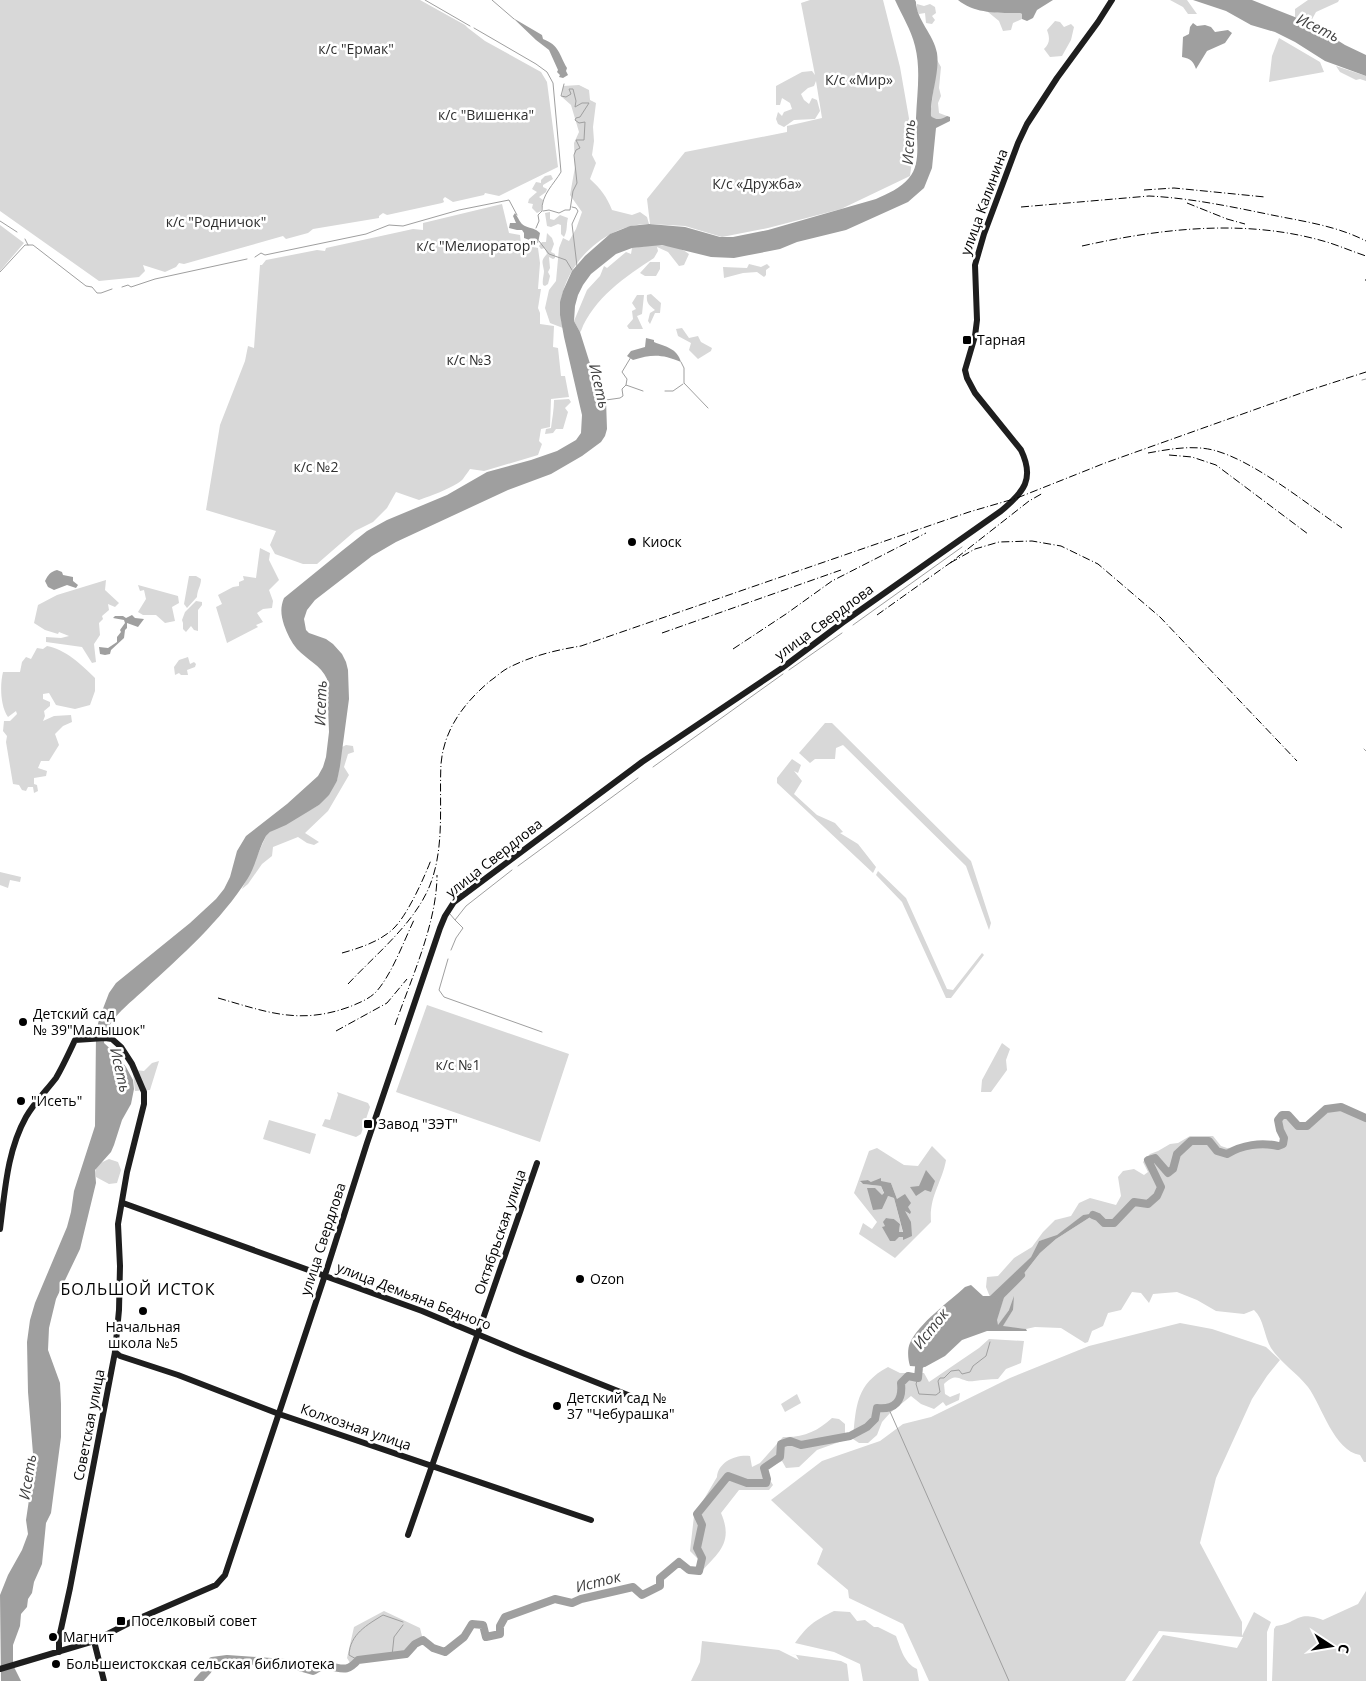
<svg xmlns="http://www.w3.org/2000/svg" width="1366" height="1681" font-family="'Open Sans',sans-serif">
<rect width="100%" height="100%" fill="#fff"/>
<path fill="#d8d8d8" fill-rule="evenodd" d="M0 0H420L465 25 468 28 485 41 541 72 547 82 558 167 499 196 485 193 484 195 453 202 445 197 443 199 444 202 442 203 387 215 383 213 379 216V218L313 229 308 233 286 239 283 236 184 264 179 263 176 267 165 272 143 265 145 271 139 277 99 281 0 211Z
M810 0H883L900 67 914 147 910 176 841 209 768 228 722 237 685 226 650 224 647 199 685 152 787 132V126L822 118 816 81 814 86 808 88 801 94 804 100 809 104 812 98 817 100 820 111 815 119 794 120 784 127 778 124 776 119 778 112 782 116 784 112 792 109 790 103 782 98 780 105H776V86L802 72 812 71 815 75 801 3Z
M1170 0H1187L1197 14H1188L1183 7Z
M1308 0H1339L1338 2 1316 12 1310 23 1295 17V9Z
M917 4 924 6 930 4 935 7 936 13 932 16 935 20 932 24 926 23 925 13 919 14 916 9Z
M988 12 1020 13 1022 14V19L1013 23 1011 30 1003 31 999 21Z
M1055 21 1060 22 1064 27 1071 24 1074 27 1071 40 1062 56 1050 57 1044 49C1050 43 1050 38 1047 30Z
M1279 38 1320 62 1324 72 1269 82 1272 56Z
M937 60 941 67 939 88 941 96 938 103 939 113 947 116C941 119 936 121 931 116V109Z
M1336 66 1366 76V81L1360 79 1356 80 1340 72Z
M579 85 589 90 590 100 596 103 593 127 594 141 592 155 596 163 590 179C600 188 607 197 612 210L632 215 640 212 647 217 649 224C608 224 567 260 561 301 559 310 561 319 563 328L550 323 545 308 549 290 556 281 559 248 563 238 569 241 576 229 582 212 570 195 575 167 574 143 579 132 571 105 562 97 563 86Z
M551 175 553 179 543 185V187L547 189 546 192 539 197 543 200 541 211 537 213 532 208 533 204 528 203 529 199 537 192 532 189 536 182 541 183V180L545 176Z
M502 204 509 233 520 235 521 244 538 248 540 263 538 289H541L538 308 540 313V324L554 326 553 347 558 348 561 376H565L569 397 551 399 550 427 541 429 539 441 542 444 538 455 484 471 470 469C468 472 465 476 463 479 456 487 430 496 419 500L396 492 387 508 373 522 355 531 317 564H303L275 554 270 545 276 531 206 510 220 425 245 361 248 346 254 348 260 265H262L266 260 317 250 325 251 326 248 413 229 423 230V223Z
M550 212V219L554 220 560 215 568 218C566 225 568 230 564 237L561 234V225L558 224 551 227 547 226 545 213Z
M0 225 24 243 0 271Z
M547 233 552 238 554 244 551 252 555 254V258L553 259 549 257 550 268 548 272 550 276 548 284 545 286 543 285C542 280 544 275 544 271 543 263 540 261 547 254L545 248 541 249 539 246 542 242H546Z
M653 245C665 245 679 246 689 254L684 265 679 266 668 252 657 247 658 251 654 258C626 276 593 299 581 331L580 332 574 321 587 290 600 276 604 266 607 268 626 252 631 254 632 248Z
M650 262H660V269L656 276H645L640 273Z
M749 264 761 267 767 264 770 267 766 270V275L764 277 757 272 743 273 724 278 723 267 747 268Z
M651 294 661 303 660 313H655L650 324 648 321 650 313 655 310C649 305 646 303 647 295Z
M637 295H644L642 314 637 316 643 329H629L627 326 633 319 632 311 636 309 632 303Z
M682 328 689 338 698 336 701 342 712 348 711 351 698 359 689 350 691 343 678 336 676 329Z
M569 399 571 402 565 408 568 412 563 429H556L553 433 545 434 546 429 551 428C552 419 554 410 554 400Z
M260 548 270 553 269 560 279 580 269 590 273 601 272 608 263 609 257 613 263 622 256 625 258 627 227 643 216 607 222 604 218 595 233 587 239 586V582L244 580 243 576 256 578Z
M189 576H196L201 579C201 586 197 590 197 597L187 608 184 604Z
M106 580 105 590 119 603 115 607 108 604 109 610 102 616 103 619 99 623 100 635 94 644 96 662 92 663 82 647 46 642V637L61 638 69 636 59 632 58 634 45 630 34 623 38 605 57 595Z
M138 585 178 596 179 603 172 607 175 621 165 623 156 615H143L138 612 146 599 144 590 140 591Z
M196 601 202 602V605L198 610V631L194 630 191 626 186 632 183 629V623L182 620 185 612Z
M47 646C65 649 82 665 95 678V691L90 705 75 709 56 705 49 693 43 694V699L50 702V706L44 711 45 716 43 721 54 716 71 715 72 722 63 726 55 734 59 745 49 761H41L38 768 47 771 46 776 34 778V784L37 785 38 791 34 793 33 787H28L26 791 22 790 19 785 13 784 6 742 7 736 3 731 4 721H10L17 714 16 711 8 717C0 706 0 684 3 672H20L22 662 26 657 31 659 37 648 43 649Z
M188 657 190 664 194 662 196 664 195 667 187 670 188 675H181L179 673 175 675 174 667 179 660Z
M825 723H832L971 861 991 923 989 930 966 866 843 745 836 748 835 759H815L810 763 799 753Z
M346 745 353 746 354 752 348 754 344 767 349 775 328 811 305 833 319 842 314 845 307 843 298 837 273 847 272 856 262 864 248 884 242 889 266 836 270 832 319 805 337 781 342 747Z
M792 759 801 765 798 773 794 771 802 781 794 794 817 815 835 823 843 832 840 833 858 844 876 867 873 873 777 783V778Z
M878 871 906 898 947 989 953 990 982 953 984 955 951 998H946L902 902 876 875Z
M0 872 21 877 20 882 10 880 8 888 0 885Z
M427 1005 569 1054 540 1142 396 1092Z
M1002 1043 1010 1049 1006 1060 1007 1070 991 1092H981L982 1080Z
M159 1061 150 1090 135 1091 133 1074 135 1070 144 1071 152 1063Z
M337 1092 368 1103 370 1107 361 1134 356 1137 322 1126 325 1119 330 1120 338 1095Z
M1341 1107 1366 1118V1462H1364L1360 1455C1334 1451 1322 1406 1308 1387 1297 1373 1281 1363 1271 1348 1264 1336 1264 1319 1254 1310L1244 1314 1216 1311 1197 1300 1177 1292 1153 1294 1149 1303 1141 1293 1132 1292 1121 1310 1108 1313 1103 1326 1092 1331 1088 1342 1085 1343 1061 1328 1035 1327 1026 1329 1002 1327 1013 1310H1009L998 1326 996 1321 1007 1288 1022 1276 1040 1253 1056 1239 1092 1216 1100 1214 1083 1215 1057 1236 1039 1241 1031 1257 990 1297 986 1287 987 1277 998 1276 1014 1258 1032 1247 1043 1232 1055 1220 1071 1216 1079 1203 1090 1198 1116 1205 1121 1196 1118 1177 1123 1171 1134 1169 1144 1175 1148 1172 1143 1162 1150 1154 1158 1151 1170 1144 1178 1143 1190 1136H1213L1221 1146 1227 1148 1272 1145 1278 1146 1283 1144 1284 1138 1280 1130 1278 1120 1282 1115H1288L1298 1126H1307L1326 1109Z
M269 1120 316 1134 310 1154 263 1139Z
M932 1146 946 1160C942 1183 929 1196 931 1222L895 1258 859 1234 863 1223 872 1229 877 1222 854 1193 869 1151 877 1148 904 1165 918 1166ZM868 1180 871 1182 891 1183 897 1199 909 1214 904 1209 903 1240V1237H898L883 1227 885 1226 886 1218 894 1219 900 1224 899 1232 903 1233 894 1198 888 1196 873 1210 884 1194 881 1186 863 1184 860 1182Z
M109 1159 118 1162 121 1170 117 1183 109 1184 96 1177C93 1166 100 1163 109 1159Z
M1180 1323 1212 1329 1266 1347 1280 1360 1267 1376 1252 1399 1216 1478 1200 1543 1242 1622V1636L1254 1612 1271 1622 1267 1632V1681H1132L1163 1635 1237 1648 1243 1637 1159 1631 1125 1681H929L903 1624 849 1598 848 1590 817 1564 823 1549 771 1500 822 1461 880 1441 903 1424 931 1417 1010 1378 1089 1346Z
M989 1339 1024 1341 1021 1363 1006 1369 998 1379C989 1379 982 1380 974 1381 960 1383 958 1370 944 1384L945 1394 950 1397 960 1393 959 1400 946 1406 943 1402 934 1409 921 1404 911 1396 890 1413 882 1422 877 1435 868 1443H859L853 1439C856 1406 856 1384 888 1367L900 1373H924L929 1382 979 1348Z
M797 1394 801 1403 785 1412 781 1404Z
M832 1418 839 1419 845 1424V1438L842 1441 817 1450 799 1467 786 1468 782 1461 768 1468V1477L773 1485 769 1490H739L721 1513C734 1543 718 1553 699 1574L696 1573 698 1559 690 1551 694 1516 717 1477C718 1462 736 1454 750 1456L752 1467 760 1463 783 1437C803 1438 818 1431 832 1418Z
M1366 1591V1681H1272L1274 1629 1276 1626C1299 1623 1296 1610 1323 1620L1358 1604Z
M384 1611 420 1628 423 1640 415 1644 406 1654 358 1660 352 1666 347 1658 354 1627Z
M834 1611 850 1612 857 1621 865 1620 874 1627H878L896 1636C901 1649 904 1663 917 1669L919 1681H863L860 1664 834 1652 795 1643C808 1625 814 1621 834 1611Z
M702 1641 779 1650 799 1660 796 1655 790 1654 841 1661 847 1664 849 1681H691L700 1662Z"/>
<path fill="#9f9f9f" d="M895 0H915L916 2C916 19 934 35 937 53 940 73 930 95 931 116 937 121 941 119 947 116L950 117V121L936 128 932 168 924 188 908 202 846 230 797 242 780 249 734 258 711 257 662 245 632 248 616 254 591 274 583 285 578 295 575 306 574 321 580 332 592 370 606 400 607 429 605 436 601 442 582 456 551 474 508 490 396 542 372 556 315 600 307 610 304 619 306 630 309 633 326 639 333 644 342 654 346 662 348 670 349 699 340 766 337 781 329 795 319 805 286 825 270 832 266 836C258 850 256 865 248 878 221 921 181 956 144 990 129 1004 105 1021 104 1043L117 1055 126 1067 133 1080 134 1089 131 1104 122 1120 114 1145 111 1152 95 1170 96 1183 80 1249 56 1299 49 1328 48 1350 60 1383 61 1404V1437L51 1513 46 1523 42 1564 34 1582 32 1593 28 1599 27 1607 21 1614 20 1626 13 1645V1665L21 1681H1L0 1595 8 1575 22 1550 28 1534 26 1520 34 1466 28 1392 27 1342 30 1320 35 1303 67 1227 71 1212 74 1191 95 1126 96 1034 99 1019 109 993 116 983 190 923 216 899 224 889 230 877 237 851 246 836 287 804 318 776 323 767 326 757 329 732 327 679C321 665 307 660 297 649 291 642 287 633 284 625 281 615 280 608 284 598L343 550 367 531 387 520 447 495 487 472 531 460 557 451 576 440 581 433 582 415 564 337 560 315V302L563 291 572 271 585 256 610 234 630 226 649 224 685 227 720 237H733L768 230 876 199C887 194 901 188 909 178 922 163 916 137 916 118 917 93 921 70 915 46 911 29 902 16 895 0Z
M958 0H1053L1037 10 1033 18 1027 21 1022 19V14L1020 13C999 13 975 14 958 0Z
M1193 0H1252L1310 23 1345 45 1366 55V76L1325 61 1295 42 1275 32 1251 25 1226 11Z
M513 18 542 35 543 39C559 45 559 54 567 68L566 71 568 75 563 78 559 77 560 75 557 72 558 70 549 50 536 40Z
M1193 23 1197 26 1205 25 1211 27 1215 32 1228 30 1232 33 1225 43 1207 51 1196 69C1193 61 1191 59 1182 57L1183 37 1189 34 1190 27Z
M515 213C518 217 520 224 525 226 532 229 535 228 540 233L538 243 524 238V233L522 230H517L509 228 510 223H516L513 216Z
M646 338 654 340V342C666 347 677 348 681 362 662 354 652 354 633 360L627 356 631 351 645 347Z
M57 570 62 572 63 575 73 577V581L78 585 76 588 67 585 54 590 48 587 45 581C48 575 50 572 57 570Z
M132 615 135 618 144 619 138 627 127 623V628L125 630 124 638 111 650 110 654 105 655 100 654 99 647 108 648 117 642V637L121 632 120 630 125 623 124 620 113 618 115 616H123L126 618Z
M926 1170 935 1181 931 1192 925 1190 916 1196 910 1187 919 1186Z
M881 1178V1181L891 1183 897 1199 905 1194 911 1203 908 1207 911 1212 910 1214 905 1211 911 1222 912 1236 903 1240V1237H899L895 1241H890L882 1227 885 1226 883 1222 886 1218 894 1219 900 1224 899 1232H903L894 1198 888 1196 882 1209 873 1210 867 1188H875L882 1195 884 1193 881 1186 863 1184 860 1181 868 1180 871 1182Z
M1096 1213 1100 1214V1220L1092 1216 1056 1239 1040 1253 1022 1276 1007 1288 997 1320 998 1325 1009 1310 1014 1296 1013 1310 1003 1326 1026 1329 1027 1331H987L962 1340 945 1356 925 1367 910 1366C908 1360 907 1349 910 1343 918 1324 950 1301 965 1287L971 1285 983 1296H990L1031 1257 1039 1241 1057 1235 1083 1215Z"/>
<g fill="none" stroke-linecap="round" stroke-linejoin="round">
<path stroke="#9f9f9f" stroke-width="1" d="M425 0 470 26
M492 0 514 19
M474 28 536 64 547 72 553 83 561 172C554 184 541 195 542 211L538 215 539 221 536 228
M572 207 576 208 578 211 572 224 577 266
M543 211 549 210 559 213 565 210H570L573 191 577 183 574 155 576 150 580 148 576 140H584L585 122 579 123 575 120 576 118 580 117 589 103H582L575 107 576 101 573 89H569L571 94 566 97 561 96 564 84
M0 221 17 232
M25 239 28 245
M539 241 549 254 566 260 572 270
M255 257 261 253 265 255 366 234 389 225 403 226 459 210 509 200 517 215
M0 272 25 245H33L86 286 92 287 97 293H101L112 289
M122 287 128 285 131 287 155 279 247 259
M681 362 684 368V383L708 408
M1362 380 1366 379
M626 385 627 379 622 372 631 357
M665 391H673L683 384
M606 400 620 398 623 396 622 389 626 385 643 391
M853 625 962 547
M789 670 842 633
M1364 749 1366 751
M653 767 783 674
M518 866 638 778
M450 914 455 920 466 906 512 870
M451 950 456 938 463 928 455 920
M448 959 439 990 444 997 542 1032
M918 1378 916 1384 919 1394 936 1395 940 1392 938 1381 940 1378H944L951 1371 959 1370 962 1374 970 1372 973 1366 986 1356 990 1342
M888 1407 1009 1681
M392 1656 394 1637 403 1625
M358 1660 349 1655C350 1634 367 1625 383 1615L403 1622"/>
<path stroke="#9f9f9f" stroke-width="8" d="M1093 1215 1098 1217 1104 1223H1114L1134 1202 1148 1204 1157 1196 1161 1187 1148 1160 1155 1158 1168 1173 1173 1169 1177 1154 1191 1141H1209L1217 1151 1227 1154C1242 1145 1261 1142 1278 1146L1283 1144 1284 1138 1280 1130 1278 1120 1282 1115H1288L1298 1126H1307L1326 1109 1341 1107 1366 1118
M999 1297 1021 1275
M198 1681 208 1670 212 1661 227 1659 285 1663 313 1671C317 1669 321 1666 324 1666 340 1666 345 1675 358 1660L406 1654 415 1644 423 1640 433 1648 445 1652 464 1637 472 1624 483 1625 486 1637 500 1634V1626L505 1617 555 1599 572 1603 581 1599 633 1587 642 1595 660 1586V1578L679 1562 689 1570 699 1571 702 1558 697 1548 702 1525 697 1514 728 1476 747 1483H766L767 1479 764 1468 780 1457 781 1444 790 1441 801 1445 850 1436 867 1427 875 1419 877 1408C895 1410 903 1401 901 1383L908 1376 918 1378 919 1367 923 1360"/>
<path stroke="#1e1e1e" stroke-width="6" d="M123 1203 422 1311 525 1354 638 1399
M0 1229C5 1191 7 1151 26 1117 34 1103 46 1091 56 1078 63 1066 69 1053 75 1040L105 1038 112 1039 121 1047 132 1064 144 1092V1104L127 1172 118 1224 120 1266 119 1310 115 1352 70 1588 59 1638V1652
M115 1352 120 1356 178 1375 279 1414 591 1520
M408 1535 537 1163
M94 1641 104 1681
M0 1669 94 1641 133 1621 216 1585 225 1575 325 1275 367 1143 440 928 445 916 454 902 642 762 782 668 842 623 1001 511C1024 492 1035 479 1021 450L975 393 967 378 965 370 975 336 977 320 975 265 984 234 1018 143 1027 124 1057 78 1098 22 1112 0"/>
<path stroke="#000" stroke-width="1" stroke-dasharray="8 2.5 1 2.5" stroke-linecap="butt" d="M1144 190 1174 188 1265 197
M1187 203 1227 219 1245 224
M1021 207 1149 196C1189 198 1228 206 1267 214 1300 221 1335 225 1366 241
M1082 246C1163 228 1249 218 1330 243 1342 247 1354 252 1366 256
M1365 280H1366
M1148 453C1170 449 1192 445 1213 450 1253 460 1307 504 1342 528
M1169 455 1192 457 1216 465 1308 534
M950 563 975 549 999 542 1032 541 1061 546 1098 564 1160 617 1297 761
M877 615 950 563 1029 501 1043 493
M662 633 841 570
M733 649 786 614 832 581 926 533
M342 953C360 948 381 941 394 928 408 914 424 878 431 860
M348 984C376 954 415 923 430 885 445 847 439 803 441 764 444 729 464 703 490 681 496 677 502 671 508 668 531 656 556 650 581 646L969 512 1017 498 1105 463 1307 391 1366 372
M218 998C267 1012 299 1025 349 1007 359 1003 369 999 376 992 392 974 403 943 414 920
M395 1025C411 979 437 923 437 875
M336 1031 387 1003 407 979"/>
</g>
<g fill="#000" stroke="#fff" stroke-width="2">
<rect x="962" y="335" width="10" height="10" rx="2.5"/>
<circle cx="632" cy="542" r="5"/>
<circle cx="23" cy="1022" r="5"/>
<circle cx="21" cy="1101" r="5"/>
<rect x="363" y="1119" width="10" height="10" rx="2.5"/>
<circle cx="580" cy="1279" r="5"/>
<circle cx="143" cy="1311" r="5"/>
<circle cx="557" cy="1406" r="5"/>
<rect x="116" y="1616" width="10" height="10" rx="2.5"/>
<circle cx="53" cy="1637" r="5"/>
<circle cx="56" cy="1664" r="5"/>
</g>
<g text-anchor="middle" stroke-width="5" stroke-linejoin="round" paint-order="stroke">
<g font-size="14" fill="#2f2f2f" stroke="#fff">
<text x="356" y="54">к/с "Ермак"</text>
<text x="859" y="85">К/с «Мир»</text>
<text x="486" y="120">к/с "Вишенка"</text>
<text x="757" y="189">К/с «Дружба»</text>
<text x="216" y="227">к/с "Родничок"</text>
<text x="476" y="251">к/с "Мелиоратор"</text>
<text x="469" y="365">к/с №3</text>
<text x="316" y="472">к/с №2</text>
<text x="458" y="1070">к/с №1</text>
</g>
<g font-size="14" fill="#000" stroke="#fff">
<text transform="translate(984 202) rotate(-70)" y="5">улица Калинина</text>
<text transform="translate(824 622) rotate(-36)" y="5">улица Свердлова</text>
<text transform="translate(494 858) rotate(-38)" y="5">улица Свердлова</text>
<text transform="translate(500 1232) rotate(-71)" y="5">Октябрьская улица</text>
<text transform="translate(323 1239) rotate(-72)" y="5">улица Свердлова</text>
<text transform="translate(414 1296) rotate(21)" y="5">улица Демьяна Бедного</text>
<text transform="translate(89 1425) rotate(-79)" y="5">Советская улица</text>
<text transform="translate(356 1427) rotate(19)" y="5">Колхозная улица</text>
</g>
<g font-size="14" fill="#000" stroke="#fff" text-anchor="start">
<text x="977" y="345">Тарная</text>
<text x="642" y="547">Киоск</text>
<text x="33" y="1019">Детский сад<tspan x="33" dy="16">№ 39"Малышок"</tspan></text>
<text x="31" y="1106">"Исеть"</text>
<text x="378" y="1129">Завод "ЗЭТ"</text>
<text x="590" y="1284">Ozon</text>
<text x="143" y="1332" text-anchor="middle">Начальная<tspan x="143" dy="16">школа №5</tspan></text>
<text x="567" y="1403">Детский сад №<tspan x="567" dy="16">37 "Чебурашка"</tspan></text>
<text x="131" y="1626">Поселковый совет</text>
<text x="63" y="1642">Магнит</text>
<text x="66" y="1669">Большеистокская сельская библиотека</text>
</g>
<g font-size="15" font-style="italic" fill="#404040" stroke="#fff">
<text transform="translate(1318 28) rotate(26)" y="5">Исеть</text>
<text transform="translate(909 142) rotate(-87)" y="5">Исеть</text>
<text transform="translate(599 386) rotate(77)" y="5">Исеть</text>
<text transform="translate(321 703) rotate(-88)" y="5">Исеть</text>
<text transform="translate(120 1070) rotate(77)" y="5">Исеть</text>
<text transform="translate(931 1329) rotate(-51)" y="5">Исток</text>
<text transform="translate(28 1477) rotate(-81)" y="5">Исеть</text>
<text transform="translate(598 1582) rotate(-14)" y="5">Исток</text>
</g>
<g font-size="16" letter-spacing="1" fill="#000" stroke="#fff">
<text x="138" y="1295">БОЛЬШОЙ ИСТОК</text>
</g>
</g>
<g transform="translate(1331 1646) rotate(102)" stroke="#ffffff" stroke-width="4" paint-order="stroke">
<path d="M0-4L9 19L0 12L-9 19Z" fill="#000000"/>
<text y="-8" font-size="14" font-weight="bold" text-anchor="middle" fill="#000000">С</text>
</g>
</svg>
